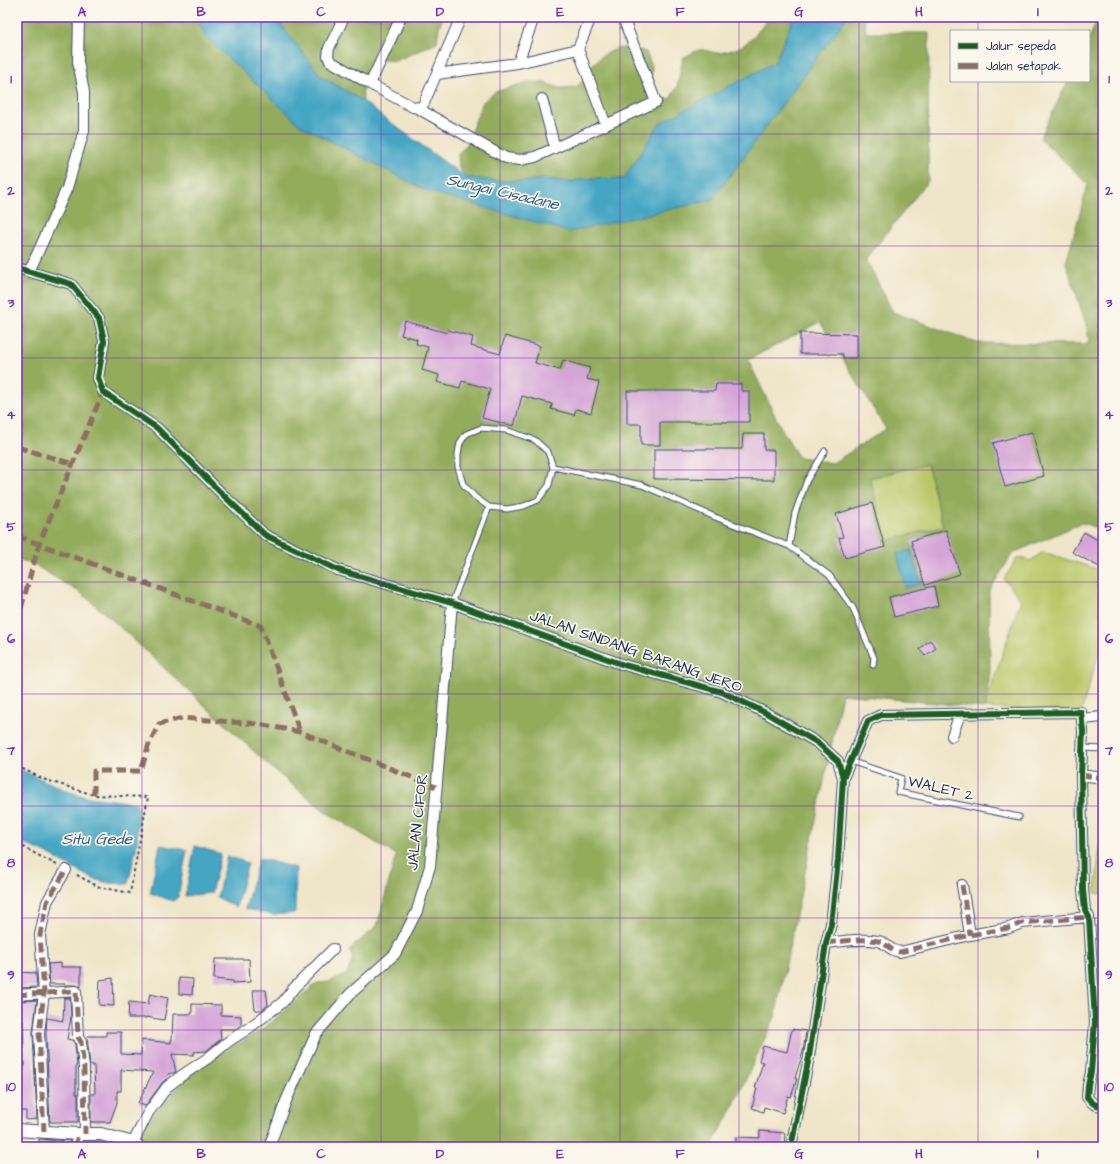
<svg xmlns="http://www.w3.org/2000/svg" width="1120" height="1164" font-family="'Architects Daughter',sans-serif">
<rect width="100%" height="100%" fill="#fbf7ec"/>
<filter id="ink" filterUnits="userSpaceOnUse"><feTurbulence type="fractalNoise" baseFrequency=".025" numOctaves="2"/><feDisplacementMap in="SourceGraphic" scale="8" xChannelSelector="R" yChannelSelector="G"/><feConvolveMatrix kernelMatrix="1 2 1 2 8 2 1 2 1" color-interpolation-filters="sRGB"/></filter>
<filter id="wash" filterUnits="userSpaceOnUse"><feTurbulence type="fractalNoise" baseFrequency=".012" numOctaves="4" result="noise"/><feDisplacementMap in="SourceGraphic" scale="16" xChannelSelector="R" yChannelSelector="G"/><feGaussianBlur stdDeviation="0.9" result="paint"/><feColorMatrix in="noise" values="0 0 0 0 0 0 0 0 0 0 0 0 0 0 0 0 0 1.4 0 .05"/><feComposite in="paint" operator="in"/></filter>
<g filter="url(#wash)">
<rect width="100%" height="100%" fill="#efe5c8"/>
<path fill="#bac768" stroke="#6a7b63" d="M927 464 943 526 886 541 870 478Z
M1043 552 1103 571V640L1081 712 984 708 1021 600 1004 579 1018 557 1030 561Z
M1103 818V894L1095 893Z"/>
<path fill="#93ac5c" stroke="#576e5d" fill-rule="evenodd" d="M26 17H196L206 37 300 125 427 191 712 200 847 17H864L866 33H929L928 181 866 259 893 312 977 343 1089 344 1087 327 1066 263 1088 184 1040 138 1068 81H1089V38L1099 17H1103V530L1082 523 1013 553 989 591 990 675 984 708 842 694 775 1017 728 1117 710 1147H136L135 1140 160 1106 201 1064 262 1030 317 983 328 982 346 975 353 959 349 950 377 926 396 855 326 812 274 770 118 625 81 593 33 564 17 559V28ZM820 322 886 429 833 463 799 458 780 426 748 360ZM927 464 943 526 886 541 870 478Z
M275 17H443L439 27 437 42 396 61 383 60 367 69 362 84 363 101 321 76Z
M769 17H794L775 62 659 124 624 179 596 178 581 179 571 182 545 179 523 181H494L465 177 459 168 458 154 468 143 472 129 483 102 495 92 528 82 545 83 560 88 576 87 587 77 590 67 602 56 616 49 632 47 646 52 652 67 651 82 654 99H670L677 87 683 58C688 56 694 51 699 50 705 49 712 53 718 53 745 50 754 38 769 17Z"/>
<path fill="#44a6c4" stroke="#306a91" d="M196 17H275L321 76 363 101 383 117 465 177 494 181H523L545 179 571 182 581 179 596 178 624 179 659 124 775 62 794 17H847L712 200 569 232 427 191 300 125 206 37Z
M911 550 921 584 905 588 897 554Z
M17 768 70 792 83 796 136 803 139 806 138 812 137 844 128 884 109 883 93 879 42 851 17 841Z
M160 845 187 850 178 897 173 901 150 893Z
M195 846 221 854 211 893 185 896Z
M227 856 248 863 236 907 217 897Z
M259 858 296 868 295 913 273 915 245 909Z"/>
<g id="blocks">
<path fill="#d4a5d7" d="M405 321 447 333 448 330 473 337 471 346 500 354 505 336 540 346 535 363 560 370 563 360 590 368 587 379 599 382 591 413 576 409 574 415 551 409 552 404 522 396 514 426 482 418 490 389 462 381 460 388 437 382 439 375 422 370 428 347 416 344 417 339 401 335Z
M800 333 857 334V358H843V354H800Z
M716 384H741V391H749V422H660V445H641V424H627V391H715Z
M1032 432 1044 476 1005 487 993 443Z
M743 434H764V450H774V480L654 479V449H742Z
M872 503 885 547 845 558 839 538 843 537 836 514Z
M946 530 960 574 925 585 911 541Z
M1084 532 1103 543V569L1072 552Z
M934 586 938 606 894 617 889 597Z
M930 640 936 648 925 656 919 649Z
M215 959H249L250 982 233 983V981L214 979Z
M61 963V967H81V987L76 985H65V984H50L48 964Z
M17 972 36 973 37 987 17 988Z
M113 978 114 1006 99 1005 100 980Z
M179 978 193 979 192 995 179 994Z
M253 990H266L268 1005 262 1010H255Z
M150 994 168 998 164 1020 146 1017V1018H128L129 1002 148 1004Z
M64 998H70L71 1017 67 1039 72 1040 75 1044 77 1065H76V1094H78V1122H50L46 1033 47 1018 63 1021Z
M37 1000 33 1033 37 1119 26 1120V1111H17V1072L23 1070 25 1065V1062L23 1060 17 1058V1048H24L23 1021 17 1022V1001Z
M192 1004 221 1005V1015L241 1016V1025L235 1029H220L221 1039 206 1051 194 1052V1055L172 1054 176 1072 168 1074 167 1078 162 1083 145 1106 138 1103 153 1072 121 1070V1091H117V1103L110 1122H91V1094H95L94 1065H90L87 1036H106V1032H121V1054L141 1055 142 1040 171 1043V1040H172L173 1014H192Z
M792 1029 806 1031 803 1052 795 1078 797 1079 791 1097 788 1096 783 1113 764 1107 763 1112 752 1108 757 1088H755L763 1062 759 1061 763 1046 787 1052Z
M760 1131 785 1133 784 1147 755 1146V1147H739V1145H736V1137L760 1138Z
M39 1139 70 1141 69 1147H54V1141L39 1142Z
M83 1142H100L112 1146V1147H82Z"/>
</g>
</g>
<g filter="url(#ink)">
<use href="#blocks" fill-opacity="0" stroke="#3b4a6e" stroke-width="1"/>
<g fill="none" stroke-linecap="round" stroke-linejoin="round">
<g stroke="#3b4a6e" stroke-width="7">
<path id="service" d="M481 428 506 430 535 440 548 452 553 467 549 485 538 500 524 506 507 509 489 507 475 497 463 484 458 467V454L460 443 466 434Z
M553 467 642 485 715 517 789 546 829 575 853 608 871 651 874 658 873 665
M789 546 795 513 807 480 825 451
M452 603 489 507
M1082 748 1103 749
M850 761 901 778 898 792 1019 817
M1095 1022H1103"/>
</g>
<g stroke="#3b4a6e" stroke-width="12">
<path id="minor" d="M344 17 329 48 328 56 330 61 370 84 413 107C418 108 421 108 424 103L461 17
M578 49 606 125
M518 63 534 17
M437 74 518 63 578 49 591 17
M370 84 401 17
M542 99 555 148
M417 108 506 158 520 160 535 157 656 102 623 18
M17 268 71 284 99 318 104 341 98 378 103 392 157 428 219 491 265 535 338 570 452 603 624 665 722 692 766 713 818 743 838 761 843 778
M29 272 67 188 84 131V92L78 62 79 17
M1082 719 1103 717
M952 736 960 714
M1081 775 1103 778
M962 885 970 935
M826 943C843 941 861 938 878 941 888 943 887 950 900 952L970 935 1009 928 1022 923 1089 917
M17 995 76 991 78 1037 81 1042 84 1068 85 1134
M1093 1058H1103
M17 1065H19
M44 1132 39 1033 44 993 40 935 47 902 66 870
M133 1143 148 1113 167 1087 181 1076 208 1058 229 1041 249 1028 283 1002 293 989 333 949
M75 1147 78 1134
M269 1147 286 1101 316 1034 350 994 395 954 417 911 430 866 452 603
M791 1147 809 1057 826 943 831 924 838 860 843 778 868 721 881 715 1081 712 1083 731 1081 775 1083 890 1085 910 1089 917 1095 1022 1091 1072 1088 1085 1087 1097C1092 1103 1095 1106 1103 1106"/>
</g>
<g stroke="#3b4a6e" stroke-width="14">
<path id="tertiary" d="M17 1130 78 1134H101L133 1143 139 1147"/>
</g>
<path stroke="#3b4a6e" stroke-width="2" stroke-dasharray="3 3" stroke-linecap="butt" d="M17 766 43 779 94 795 148 797 130 893 99 887 75 874
M17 844 57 865"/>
<use href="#service" stroke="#fff" stroke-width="5"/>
<use href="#minor" stroke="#fff" stroke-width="10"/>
<use href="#tertiary" stroke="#fff" stroke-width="12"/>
<path stroke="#8d6e63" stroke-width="5" stroke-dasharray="10 5" stroke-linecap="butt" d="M17 447 73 464
M17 536 261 626 300 732
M17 623 39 544 103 392
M1081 775 1103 778
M94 795V771H141L149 744 159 724 182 718 258 724 300 732 436 787
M962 885 970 935
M826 943C843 941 861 938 878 941 888 943 887 950 900 952L970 935 1009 928 1022 923 1089 917
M17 995 76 991 78 1037 81 1042 84 1068 85 1134
M17 1065H19
M44 1132 39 1033 44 993 40 935 47 902 66 870
M75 1147 78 1134"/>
<g stroke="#fbf7ec" stroke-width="8">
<path id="cycleway" d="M17 268 71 284 99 318 104 341 98 378 103 392 157 428 219 491 265 535 338 570 452 603 624 665 722 692 766 713 818 743 838 761 843 778
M791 1147 809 1057 826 943 831 924 838 860 843 778 868 721 881 715 1081 712 1083 731 1081 775 1083 890 1085 910 1089 917 1095 1022 1091 1072 1088 1085 1087 1097C1092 1103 1095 1106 1103 1106"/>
</g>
<use href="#cycleway" stroke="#1b5e20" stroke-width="6"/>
</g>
</g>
<path fill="none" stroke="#7b2cbf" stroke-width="1" stroke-opacity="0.55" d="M142 17V1147M261 17V1147M381 17V1147M500 17V1147M620 17V1147M739 17V1147M859 17V1147M978 17V31M978 81V1147M17 134H1103M17 246H1103M17 358H1103M17 470H1103M17 582H1103M17 694H1103M17 806H1103M17 918H1103M17 1030H1103"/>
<g text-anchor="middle" stroke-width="3.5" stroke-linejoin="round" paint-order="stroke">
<g font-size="15" fill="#1b2f5e" stroke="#fbf7ec">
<text transform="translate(636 651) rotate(19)" y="5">JALAN SINDANG BARANG JERO</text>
<text transform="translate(941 788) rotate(13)" y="5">WALET 2</text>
<text transform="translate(417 822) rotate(-84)" y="5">JALAN CIFOR</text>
</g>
<g font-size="16" font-style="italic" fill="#295982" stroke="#fbf7ec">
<text transform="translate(503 191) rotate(13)" y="6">Sungai Cisadane</text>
<text x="97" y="844">Situ Gede</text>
</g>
</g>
<rect width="1120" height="1164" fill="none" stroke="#fbf7ec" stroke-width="44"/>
<rect x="950" y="30" width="140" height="52" fill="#fbf7ec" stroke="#a1a7b3"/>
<rect x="958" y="43" width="20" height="6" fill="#1b5e20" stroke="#a1a7b3"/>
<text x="986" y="50" font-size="12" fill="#1b2f5e">Jalur sepeda</text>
<rect x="958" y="63" width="20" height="6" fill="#8d6e63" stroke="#a1a7b3"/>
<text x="986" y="70" font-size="12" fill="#1b2f5e">Jalan setapak</text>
<rect x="22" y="22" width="1076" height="1120" fill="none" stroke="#7b2cbf" stroke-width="1.5"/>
<g font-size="13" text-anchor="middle" font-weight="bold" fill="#7b2cbf">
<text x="82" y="16">A</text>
<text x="201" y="16">B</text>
<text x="321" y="16">C</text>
<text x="440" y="16">D</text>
<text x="560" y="16">E</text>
<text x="680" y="16">F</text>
<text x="799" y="16">G</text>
<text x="919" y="16">H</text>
<text x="1038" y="16">I</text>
<text x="11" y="83">1</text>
<text x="1109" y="83">1</text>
<text x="11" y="195">2</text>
<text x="1109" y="195">2</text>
<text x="11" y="307">3</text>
<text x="1109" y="307">3</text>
<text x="11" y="419">4</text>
<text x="1109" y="419">4</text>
<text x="11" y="531">5</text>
<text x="1109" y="531">5</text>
<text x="11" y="643">6</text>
<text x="1109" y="643">6</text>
<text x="11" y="755">7</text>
<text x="1109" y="755">7</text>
<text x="11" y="867">8</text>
<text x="1109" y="867">8</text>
<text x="11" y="979">9</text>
<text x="1109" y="979">9</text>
<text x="11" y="1091">10</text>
<text x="1109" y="1091">10</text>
<text x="82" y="1158">A</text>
<text x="201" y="1158">B</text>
<text x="321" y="1158">C</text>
<text x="440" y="1158">D</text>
<text x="560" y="1158">E</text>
<text x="680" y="1158">F</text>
<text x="799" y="1158">G</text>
<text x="919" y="1158">H</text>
<text x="1038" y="1158">I</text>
</g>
</svg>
